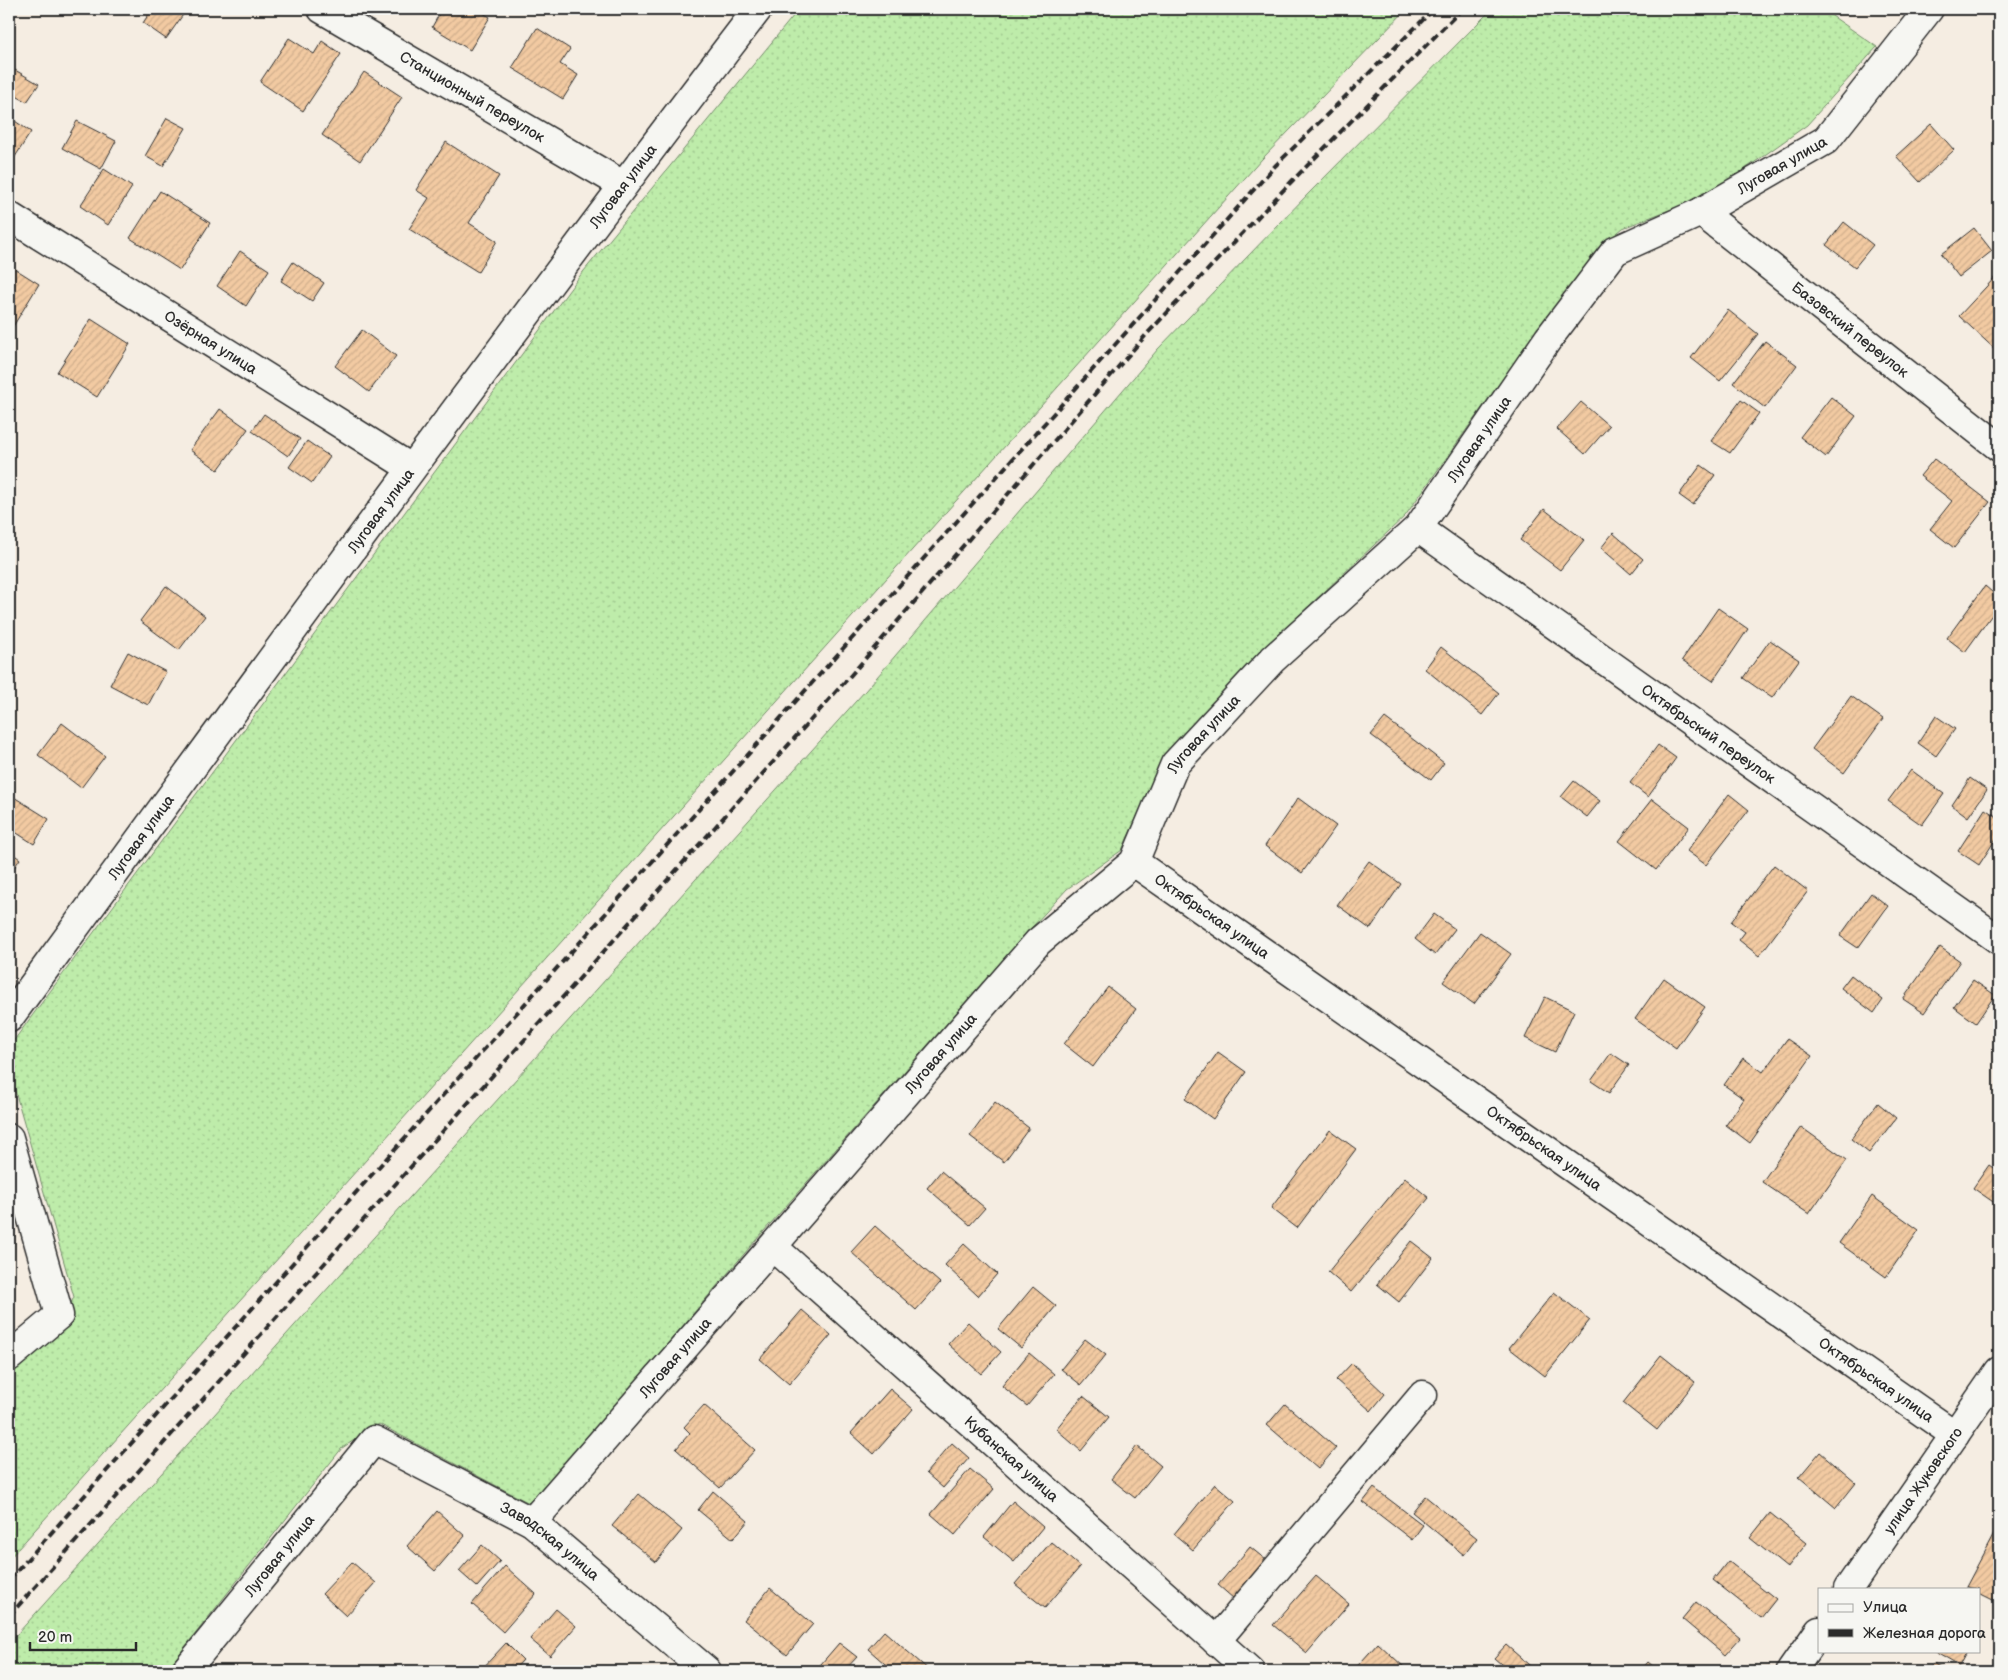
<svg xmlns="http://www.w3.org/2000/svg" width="2008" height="1680" font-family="'Balsamiq Sans',sans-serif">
<defs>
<pattern id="grass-dots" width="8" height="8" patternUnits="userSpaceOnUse" patternTransform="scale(1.25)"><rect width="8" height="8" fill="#beecaa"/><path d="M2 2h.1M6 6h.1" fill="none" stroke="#a3cb92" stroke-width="1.8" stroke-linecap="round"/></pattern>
<pattern id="building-hatch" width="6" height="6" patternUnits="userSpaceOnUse" patternTransform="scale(1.25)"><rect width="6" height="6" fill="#f2caa2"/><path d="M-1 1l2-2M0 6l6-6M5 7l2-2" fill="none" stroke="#d0ae8c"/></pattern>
</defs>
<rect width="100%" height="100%" fill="#f5ede2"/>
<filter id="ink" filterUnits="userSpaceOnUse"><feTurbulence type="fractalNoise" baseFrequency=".02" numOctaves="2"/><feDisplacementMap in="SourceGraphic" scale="10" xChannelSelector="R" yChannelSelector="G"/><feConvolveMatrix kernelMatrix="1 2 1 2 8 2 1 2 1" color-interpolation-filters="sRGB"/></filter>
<g filter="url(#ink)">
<path fill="url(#grass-dots)" stroke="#748c6a" d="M799 9H1407L1262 159 9 1559V1374L60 1325 74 1297 9 1070V1047L579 277Z
M1492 9H1822L1877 47 1807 125 1710 194 1623 228 1611 238 1531 339 1405 516 1260 652 1164 757 1122 850 1067 889 1023 937 756 1240 531 1504 379 1424 342 1448 166 1671H9V1643L865 691 1158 349 1309 193Z"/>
<path fill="url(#building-hatch)" stroke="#2b2b2b" d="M152 9H187L166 39 143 23Z
M442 9H476L490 17 470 50 432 27Z
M537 28 570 49 560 64 578 75 563 99 512 68Z
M289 38 314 54 322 41 341 54 303 111 260 82Z
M15 70 39 84 27 102 9 92V80Z
M364 72 402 97 360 161 322 135Z
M9 117 31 132 11 163 9 161Z
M167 118 186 128 163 166 145 156Z
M77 121 116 141 101 169 62 148Z
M1931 124 1954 150 1920 182 1896 156Z
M446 142 499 176 469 223 497 241 478 272 409 229 429 198 416 190Z
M104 169 132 187 108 225 80 206Z
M160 191 210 223 180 270 130 238Z
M1844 222 1873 245 1855 267 1826 245Z
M1974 228 1992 251 1959 277 1941 254Z
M240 251 269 270 246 306 217 286Z
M293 262 324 283 312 301 281 281Z
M9 265 39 284 12 328 9 327Z
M1999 273V353L1959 316Z
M1728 310 1758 334 1720 381 1691 358Z
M91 319 130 344 97 397 57 372Z
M362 330 396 356 369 392 335 366Z
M1765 341 1797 365 1765 408 1733 383Z
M1831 397 1856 416 1826 457 1800 437Z
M1741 400 1759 413 1730 453 1711 441Z
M1581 402 1609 426 1585 454 1557 429Z
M220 409 248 429 218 470 190 450Z
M264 414 300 439 288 456 252 431Z
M307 441 330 457 312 483 289 467Z
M1934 459 1990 502 1954 548 1930 529 1952 501 1920 476Z
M1701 465 1715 475 1693 505 1679 495Z
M1544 509 1584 540 1560 570 1520 540Z
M1613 533 1643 559 1631 574 1601 548Z
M166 586 205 616 179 650 140 621Z
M1985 586 1999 598V605L1965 652 1947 638Z
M1718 608 1748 629 1713 681 1682 660Z
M1770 640 1799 660 1772 698 1743 678Z
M1441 647 1499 693 1482 715 1425 669Z
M128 652 166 672 148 705 110 685Z
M1851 696 1883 719 1844 773 1812 749Z
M1936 716 1955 729 1936 756 1918 743Z
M1385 718 1444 763 1431 780 1371 735Z
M62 723 105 756 81 788 38 755Z
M1658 745 1676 758 1648 797 1630 783Z
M1911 770 1944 794 1922 825 1888 801Z
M1970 778 1987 790 1968 817 1952 805Z
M1574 781 1600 801 1587 817 1561 797Z
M9 794 49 819 34 844 9 828Z
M1729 794 1749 810 1706 865 1687 851Z
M1298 798 1336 826 1302 873 1265 846Z
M1652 799 1689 827 1656 870 1619 841Z
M1985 809 1999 818V834L1979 865 1958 851Z
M9 851 20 859 9 875Z
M1369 861 1401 884 1370 929 1337 905Z
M1774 865 1808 891 1759 956 1739 940 1745 932 1731 922Z
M1871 893 1888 906 1858 948 1840 936Z
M1434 914 1455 929 1435 955 1415 939Z
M1480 932 1511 954 1474 1004 1443 982Z
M1940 947 1960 961 1924 1013 1903 999Z
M1851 975 1883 1000 1874 1013 1841 988Z
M1664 978 1705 1007 1676 1048 1635 1019Z
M1973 980 1995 995 1976 1023 1954 1007Z
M1108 987 1136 1009 1093 1067 1064 1044Z
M1545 997 1574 1011 1555 1052 1525 1038Z
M1787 1039 1812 1056 1750 1143 1726 1125 1744 1099 1724 1085 1743 1058 1763 1072Z
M1218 1052 1246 1072 1213 1119 1185 1099Z
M1611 1053 1629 1065 1609 1093 1591 1081Z
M995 1102 1029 1128 1004 1162 970 1136Z
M1878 1103 1896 1118 1869 1153 1851 1139Z
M1801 1127 1847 1160 1809 1214 1762 1182Z
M1330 1130 1356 1149 1297 1228 1271 1208Z
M1989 1165 1999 1172V1206L1973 1188Z
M941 1171 985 1208 970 1225 927 1188Z
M1405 1178 1429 1198 1351 1292 1328 1272Z
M1872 1196 1919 1230 1886 1277 1839 1243Z
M875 1226 940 1283 916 1310 851 1252Z
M1411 1241 1433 1258 1399 1302 1377 1284Z
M964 1244 997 1274 978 1296 945 1265Z
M1033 1287 1056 1306 1021 1348 998 1329Z
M1554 1292 1590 1320 1545 1376 1509 1348Z
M802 1310 831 1335 789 1384 760 1359Z
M968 1322 1001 1352 981 1374 948 1344Z
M1085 1339 1106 1355 1081 1385 1061 1369Z
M1029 1353 1054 1374 1027 1406 1002 1386Z
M1661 1355 1695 1382 1657 1430 1623 1403Z
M1352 1363 1385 1394 1371 1411 1336 1380Z
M890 1389 913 1409 874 1454 851 1433Z
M1083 1396 1109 1417 1081 1451 1056 1429Z
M1285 1404 1336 1448 1318 1469 1267 1425Z
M704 1405 755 1450 720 1488 676 1449 690 1433 684 1427Z
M952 1443 969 1458 943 1488 926 1473Z
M1137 1446 1161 1466 1135 1498 1111 1479Z
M1820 1452 1856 1483 1836 1508 1799 1477Z
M970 1469 994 1489 955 1535 931 1514Z
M1215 1484 1235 1501 1193 1550 1174 1534Z
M1374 1488 1423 1525 1412 1540 1363 1502Z
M713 1491 748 1521 733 1539 698 1510Z
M639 1494 682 1530 656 1562 612 1526Z
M1425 1496 1477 1538 1464 1555 1412 1512Z
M1013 1501 1043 1527 1014 1562 984 1537Z
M437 1511 465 1536 435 1571 407 1546Z
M1770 1513 1807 1543 1787 1568 1750 1538Z
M1994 1534 1999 1536V1604L1979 1594V1589L1966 1587Z
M1051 1542 1080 1567 1045 1608 1015 1584Z
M482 1545 500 1561 477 1587 459 1571Z
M1250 1547 1266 1560 1234 1599 1218 1585Z
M1728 1561 1776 1599 1761 1618 1713 1580Z
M352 1562 376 1583 346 1616 322 1594Z
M505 1566 536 1594 503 1632 472 1604Z
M1316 1576 1349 1604 1307 1653 1273 1625Z
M770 1588 813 1624 787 1655 744 1620Z
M1696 1602 1740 1638 1725 1655 1682 1619Z
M556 1609 576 1626 550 1656 530 1639Z
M884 1631 930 1671H893L868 1649Z
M506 1643 523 1660 513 1671H480Z
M839 1643 857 1657 844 1671H815Z
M1378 1643 1405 1668 1403 1671H1353Z
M1506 1645 1536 1671H1509L1494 1658Z
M1933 1651H1967L1959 1666Z
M1648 1662 1659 1671H1640Z
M1933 1664 1947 1671H1929Z"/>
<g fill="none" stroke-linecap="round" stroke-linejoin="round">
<g stroke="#2b2b2b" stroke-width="31">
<g id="street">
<path id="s1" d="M322 9 623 185"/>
<path id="s2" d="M1701 212 1999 447"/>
<path id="s3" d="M9 216 411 468"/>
<path id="s4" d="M1418 528 1999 940"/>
<path id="s5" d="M1134 862 1955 1435"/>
<path id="s6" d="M9 1018C256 680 503 341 758 9"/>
<path d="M9 1138 59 1315 9 1357"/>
<path id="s7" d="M773 1247 1250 1671"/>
<path id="s8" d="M532 1522 1038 942 1134 862 1175 764 1273 659 1418 528 1548 339 1615 251 1701 212 1826 140 1929 9"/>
<path id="s9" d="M1848 1589 1999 1371"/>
<path d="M1216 1641 1423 1395"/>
<path id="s10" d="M185 1671 374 1440 532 1522 707 1671"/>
<path d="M1791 1671 1819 1631"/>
</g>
</g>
<use href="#street" stroke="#f6f6f2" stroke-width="28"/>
<path stroke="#2b2b2b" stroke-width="4" stroke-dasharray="8 4" stroke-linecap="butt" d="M9 1580 1275 166 1434 9
M9 1616 851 675 1146 335 1293 180 1462 9"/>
</g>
</g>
<g text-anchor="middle" stroke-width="4" stroke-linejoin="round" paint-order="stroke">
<g font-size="15" fill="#2b2b2b" stroke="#f6f6f2">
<text dy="5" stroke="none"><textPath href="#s1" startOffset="174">Станционный переулок</textPath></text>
<text dy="5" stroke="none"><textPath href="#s8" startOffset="1868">Луговая улица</textPath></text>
<text dy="5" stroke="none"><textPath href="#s6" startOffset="1034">Луговая улица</textPath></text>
<text dy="5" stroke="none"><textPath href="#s2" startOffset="190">Базовский переулок</textPath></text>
<text dy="5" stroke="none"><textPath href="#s3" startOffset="238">Озёрная улица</textPath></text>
<text dy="5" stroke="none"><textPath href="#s8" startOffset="1448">Луговая улица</textPath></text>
<text dy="5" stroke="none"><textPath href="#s6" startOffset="629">Луговая улица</textPath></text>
<text dy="5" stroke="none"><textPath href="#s4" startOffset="356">Октябрьский переулок</textPath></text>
<text dy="5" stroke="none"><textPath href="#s8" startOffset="1042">Луговая улица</textPath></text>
<text dy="5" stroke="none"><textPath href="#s6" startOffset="224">Луговая улица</textPath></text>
<text dy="5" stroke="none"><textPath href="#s5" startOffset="95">Октябрьская улица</textPath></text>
<text dy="5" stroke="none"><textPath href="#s8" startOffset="622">Луговая улица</textPath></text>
<text dy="5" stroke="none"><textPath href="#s5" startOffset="500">Октябрьская улица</textPath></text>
<text dy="5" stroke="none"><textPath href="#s8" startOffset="218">Луговая улица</textPath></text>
<text dy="5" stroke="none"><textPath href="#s5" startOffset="905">Октябрьская улица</textPath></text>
<text dy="5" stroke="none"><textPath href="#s7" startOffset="319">Кубанская улица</textPath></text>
<text dy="5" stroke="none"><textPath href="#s9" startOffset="132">улица Жуковского</textPath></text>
<text dy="5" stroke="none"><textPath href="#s10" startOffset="502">Заводская улица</textPath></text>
<text dy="5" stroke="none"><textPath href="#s10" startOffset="149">Луговая улица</textPath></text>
</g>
</g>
<rect width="2008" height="1680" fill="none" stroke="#f6f6f2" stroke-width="30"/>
<rect x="15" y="15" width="1978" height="1650" fill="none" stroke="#2b2b2b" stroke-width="2" filter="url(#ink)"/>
<rect x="1818" y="1588" width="162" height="65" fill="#f6f6f2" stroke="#a5a5a2"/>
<rect x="1828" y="1604" width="25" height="8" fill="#f6f6f2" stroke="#a5a5a2"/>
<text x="1863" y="1612" font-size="15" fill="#2b2b2b">Улица</text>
<rect x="1828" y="1629" width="25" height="8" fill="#2b2b2b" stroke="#a5a5a2"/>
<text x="1863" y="1638" font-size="15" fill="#2b2b2b">Железная дорога</text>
<path d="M30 1642v8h106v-8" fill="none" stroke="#2b2b2b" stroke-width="2.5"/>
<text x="38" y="1642" font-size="15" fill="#2b2b2b" stroke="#f6f6f2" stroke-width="4" paint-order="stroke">20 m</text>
</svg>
